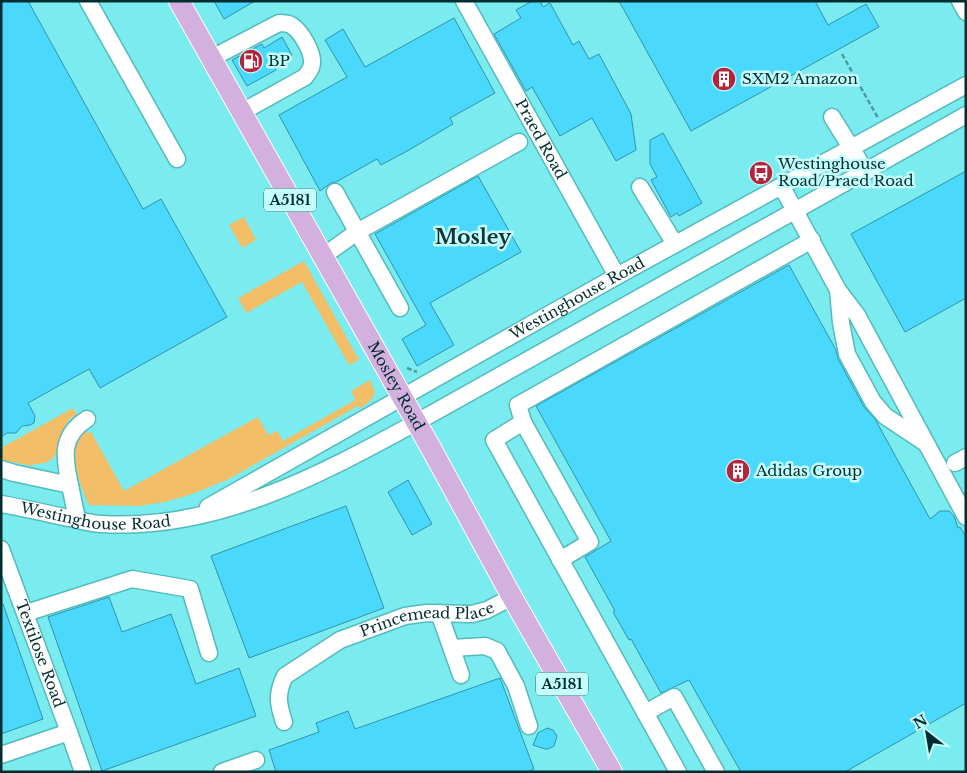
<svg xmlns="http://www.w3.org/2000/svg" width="967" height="773" font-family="'Libre Baskerville',serif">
<rect width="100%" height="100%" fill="#91f7fa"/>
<path fill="#7aecef" d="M1 1H966V772H1Z"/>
<path fill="#f2be68" d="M244 217 256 240 242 248 229 225Z
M304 261 359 360 349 365 302 282 246 313 238 298Z
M370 380 375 392C373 400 367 404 360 408L358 406 227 480 192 494 165 502 139 506 89 505C78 479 66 454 85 429L87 433 91 432 124 491 258 417 268 435 277 431 283 441 355 400 351 391Z
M73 408 77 415 69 419C59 438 63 466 33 464V466L1 460V448Z"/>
<path fill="#4ad8fc" stroke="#3193ac" d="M1 1H28L143 209 161 199 227 317 100 388 89 369 28 403 35 416 34 423 30 425 22 426 16 433H7L1 437Z
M214 1H255L224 19Z
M532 1H540L543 7 550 3 573 45 579 41 589 59 599 54 631 114 636 150 616 161 592 118 560 136 532 87 526 91 494 34 521 18 516 10Z
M619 1H815L828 25 866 4 879 27 691 131Z
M454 18 495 93 450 118 453 124 409 150 381 165 377 159 336 182 331 183 320 191 279 115 347 77 325 40 343 29 365 67Z
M282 37 292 55 274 65 276 70 247 86 232 60 262 44 264 48Z
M663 133 702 203 679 216 677 213 671 217 651 180 657 177 650 164V140Z
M966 171V298L905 332 851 234Z
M478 176 521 252 430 303 454 345 417 366 402 339 426 325 375 234Z
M789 265 836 350 838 359 864 407 875 419 930 519 940 511H949L954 516 958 528 960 527 966 537V703L845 772H741L689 680 661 693 631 639 629 640 613 612 615 611 585 557 611 541 536 406Z
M408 480 432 524 412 535 388 492Z
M346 506 384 608 249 658 211 556Z
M109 597 122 632 171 614 196 684 239 668 256 716 102 771 48 617Z
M1 604H3L43 719 1 734Z
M500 678 534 769 527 772H276L269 750 319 732 316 723 348 711 355 729Z
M547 728 553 730 557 736 554 746 548 749H545L533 745 538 733Z"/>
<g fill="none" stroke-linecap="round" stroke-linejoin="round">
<g stroke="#53bbbe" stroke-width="19">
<g id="minor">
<path d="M88 1 177 159"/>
<path id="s1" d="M464 1 617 276"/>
<path d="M960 1 966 12"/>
<path d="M212 58 279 23C284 23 287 23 291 25 301 31 313 52 312 63 312 69 308 73 305 77L242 112"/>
<path d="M832 117 866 172"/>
<path d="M640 187 675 244"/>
<path d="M782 187 838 290 857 315 966 517"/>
<path d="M335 192 400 308"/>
<path d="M322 257 357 232 519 142"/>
<path d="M838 290 841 323 847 354 873 402 885 416 924 442"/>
<path d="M523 422 590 542 560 560"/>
<path d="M955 463 966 457"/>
<path d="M1 469 14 473 70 485 77 519"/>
<path d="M70 485C64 458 60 436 87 419"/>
<path id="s2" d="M1 504C24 508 46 513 68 518 79 520 91 524 102 524 216 531 320 475 417 422L966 115"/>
<path id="s3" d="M208 507 617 276 966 85"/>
<path id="s4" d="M1 549 69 732 83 772"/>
<path d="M26 613 132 579 190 589 209 653"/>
<path d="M439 613 461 675"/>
<path d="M452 648 485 646 497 651 516 686 529 726"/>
<path d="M645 713 674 697 716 772"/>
<path id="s5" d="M284 722C278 704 276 694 285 676L340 640 405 616 427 613 472 614 487 610 512 597"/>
<path d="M1 755 69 732"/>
<path d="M222 772 256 760"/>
<path d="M678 772 494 440 523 422 518 405 812 240"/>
</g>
</g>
<g stroke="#fff" stroke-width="22">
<g id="major">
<path id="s6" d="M179 1 432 450 512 597 612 772"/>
</g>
</g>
<path stroke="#4f9a9d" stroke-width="2.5" stroke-dasharray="5 2.5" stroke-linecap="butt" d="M842 54 878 118
M407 368 417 372"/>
<use href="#minor" stroke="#fff" stroke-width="16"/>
<use href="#major" stroke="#d3b0de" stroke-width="20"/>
</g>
<defs>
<g id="fuel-disc" transform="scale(1.25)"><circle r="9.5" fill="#b6243c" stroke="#c4fdfe"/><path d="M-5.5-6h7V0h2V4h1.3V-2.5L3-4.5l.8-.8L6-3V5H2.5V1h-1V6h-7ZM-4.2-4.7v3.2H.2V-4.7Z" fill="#fff"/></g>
<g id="building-disc" transform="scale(1.25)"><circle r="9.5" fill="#b6243c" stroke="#c4fdfe"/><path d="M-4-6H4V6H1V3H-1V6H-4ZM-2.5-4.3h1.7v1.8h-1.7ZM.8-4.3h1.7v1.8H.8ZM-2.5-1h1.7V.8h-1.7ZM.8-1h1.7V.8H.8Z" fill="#fff"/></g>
<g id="bus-disc" transform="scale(1.25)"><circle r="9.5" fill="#b6243c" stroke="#c4fdfe"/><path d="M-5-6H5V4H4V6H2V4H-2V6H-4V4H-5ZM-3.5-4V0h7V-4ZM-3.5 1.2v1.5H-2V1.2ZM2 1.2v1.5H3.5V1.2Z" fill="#fff"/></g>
</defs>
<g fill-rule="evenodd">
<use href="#fuel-disc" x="251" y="61"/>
<use href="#building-disc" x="724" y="79"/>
<use href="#bus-disc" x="761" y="173"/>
<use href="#building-disc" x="738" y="471"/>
</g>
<g text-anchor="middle" stroke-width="5" stroke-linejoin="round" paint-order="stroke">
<g fill="#c4fdfe" stroke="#3b6b6d" stroke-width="1">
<rect x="264" y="188.5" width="52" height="23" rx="4"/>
<rect x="536" y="672.5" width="52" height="23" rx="4"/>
</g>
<g font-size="14" font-weight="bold" fill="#002d2f">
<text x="290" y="205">A5181</text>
<text x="562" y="689">A5181</text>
</g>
<g font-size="15" fill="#002d2f" stroke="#c4fdfe" text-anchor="start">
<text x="268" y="66">BP</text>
<text x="742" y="84">SXM2 Amazon</text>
<text x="778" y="169">Westinghouse<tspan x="778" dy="17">Road/Praed Road</tspan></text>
<text x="756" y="476">Adidas Group</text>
</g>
<g font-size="15" fill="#002d2f" stroke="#c4fdfe">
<text dy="5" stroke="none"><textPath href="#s1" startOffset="158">Praed Road</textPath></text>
<text dy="5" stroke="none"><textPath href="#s3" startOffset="424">Westinghouse Road</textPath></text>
<text dy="5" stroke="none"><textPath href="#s6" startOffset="442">Mosley Road</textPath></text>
<text dy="5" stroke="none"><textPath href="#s2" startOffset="96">Westinghouse Road</textPath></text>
<text dy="5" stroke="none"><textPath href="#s5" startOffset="204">Princemead Place</textPath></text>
<text dy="5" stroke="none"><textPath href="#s4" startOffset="112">Textilose Road</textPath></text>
</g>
<g font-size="20" font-weight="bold" fill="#123334" stroke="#c4fdfe">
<text x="473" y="244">Mosley</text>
</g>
</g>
<rect width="967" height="773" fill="none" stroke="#002d2f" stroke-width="5"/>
<g transform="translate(927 733) rotate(329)" stroke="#c4fdfe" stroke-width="4" paint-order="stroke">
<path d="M0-4L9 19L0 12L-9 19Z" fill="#002d2f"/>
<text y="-8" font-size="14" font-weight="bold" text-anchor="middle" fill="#002d2f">N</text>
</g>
</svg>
